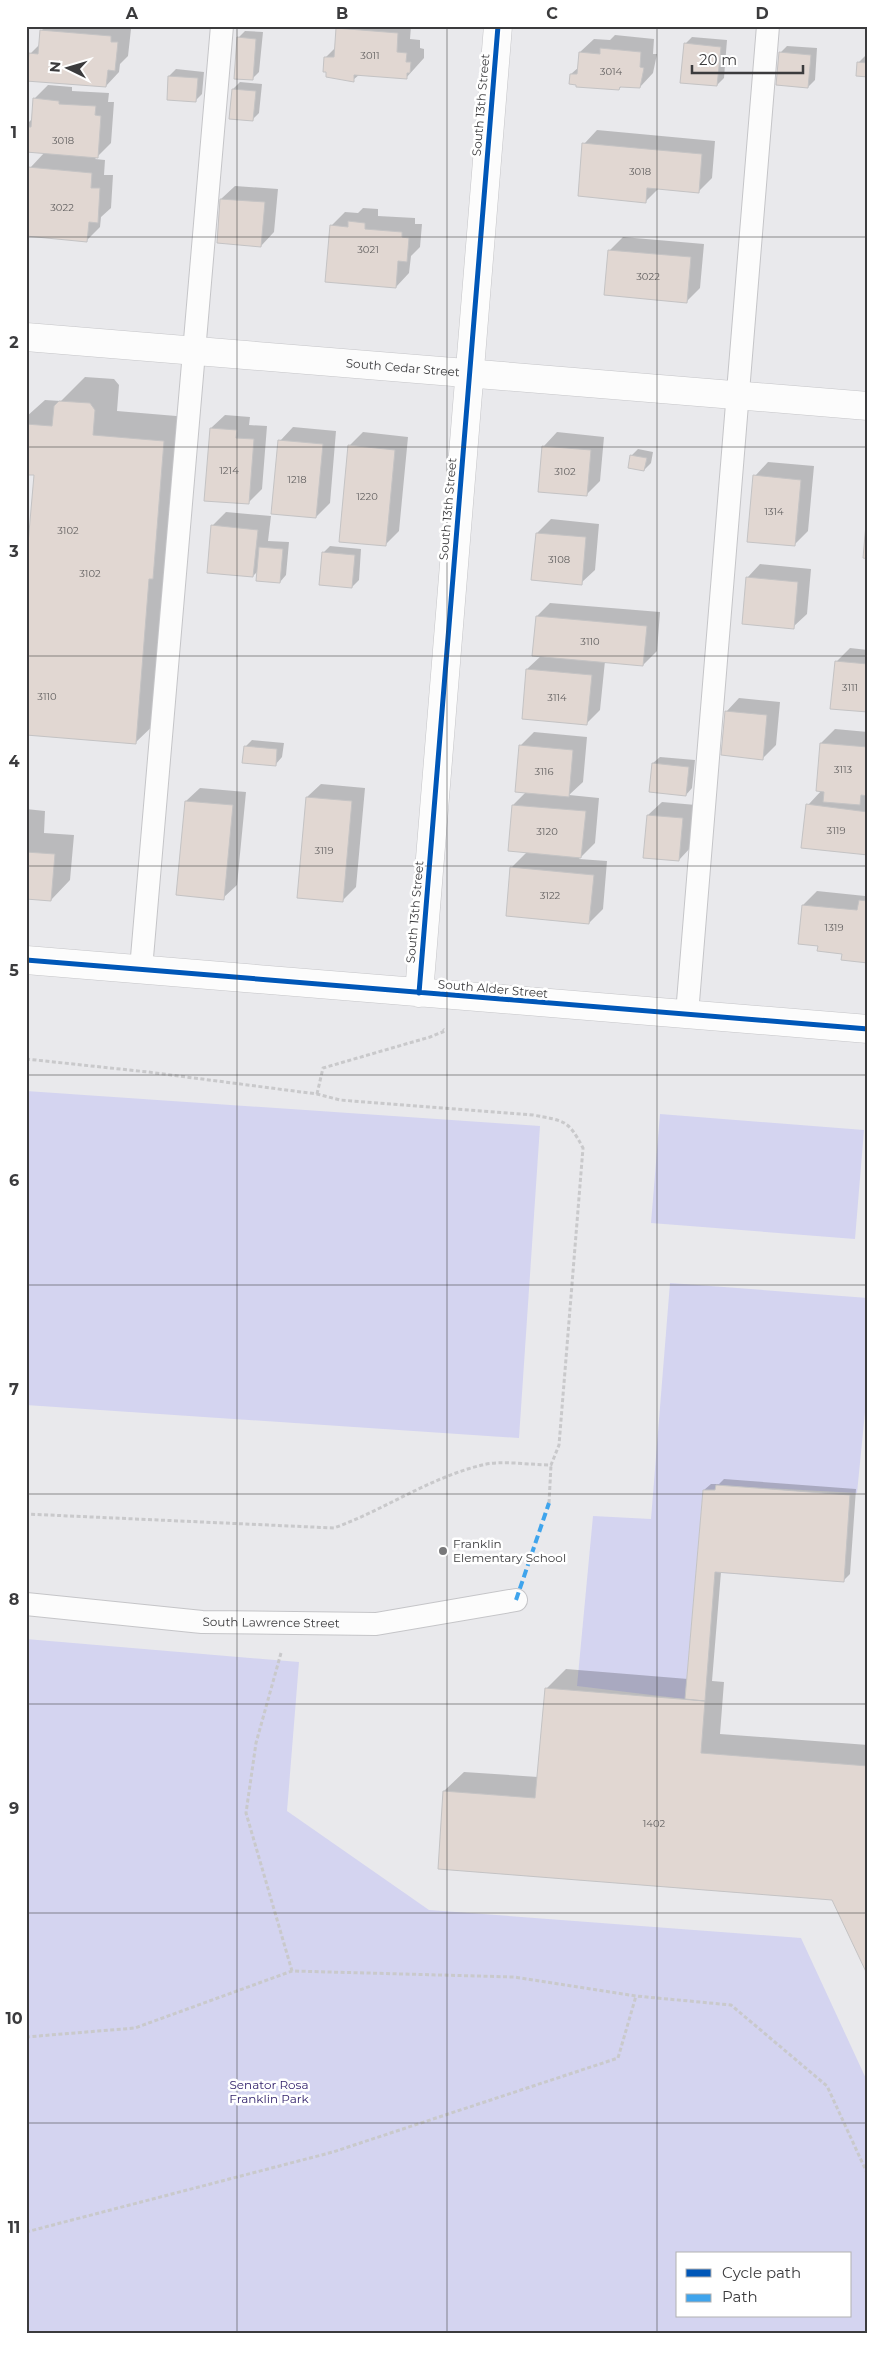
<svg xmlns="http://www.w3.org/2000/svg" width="894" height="2360" font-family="Montserrat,sans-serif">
<rect width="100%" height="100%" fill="#e9e9ec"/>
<path fill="#d4d4f0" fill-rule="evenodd" d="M26 1091 540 1126 519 1438 26 1405Z
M660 1114 864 1130 855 1239 651 1223Z
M670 1283 868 1298V1382L857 1493 748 1487 850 1495 844 1582 709 1572 715 1490H703L685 1699 577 1686 593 1516 651 1519Z
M26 1639 299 1662 287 1811 429 1910 801 1938 868 2083V2334H26ZM678 2254H850V2316H678Z"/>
<path fill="#0003" d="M46 26H124V28L131 29 128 56 120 64 119 72 106 86 30 54 40 44 41 31Z
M340 26H411L410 39 420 40V48L424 49V58L406 78 360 74 353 80 326 57 336 47 337 29Z
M245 31 263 32 259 72 252 79 238 38Z
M615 35 654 39 653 54H657L653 73 640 87 622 86 619 89 571 74 579 67 580 52 594 39 610 40Z
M692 37 727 40 724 78 717 85 685 44Z
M787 46 817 48 815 80 808 87 780 53Z
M868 53V75L858 63Z
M176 69 204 72 202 94 195 101 168 99 169 76Z
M240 82 262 84 259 113 252 120 233 89Z
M48 85 72 87V91L109 93 108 102H114L111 143 95 159 105 160 104 175H113L111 208 101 217 100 227 87 240 26 235 30 168 45 152 26 151V125L33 118 34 99Z
M597 130 715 141 712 178 698 192 659 188 646 201 584 144Z
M235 186 278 189 274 232 261 246 221 199Z
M363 208 378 209V216L415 218V224H422L420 247 411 256 409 273 396 287 331 226 345 212 358 213Z
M623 237 704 244 700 288 687 301 609 251Z
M85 377 114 379 119 385 117 411 188 417 160 719 135 743 35 474H26V417L45 400 61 401Z
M225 415 250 417 249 425 267 426 262 489 248 503 211 428Z
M293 427 336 431 330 503 316 517 280 441Z
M363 432 408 437 399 531 385 545 349 446Z
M557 432 604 437 600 481 586 495 544 446Z
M638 449 653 452 651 463 644 470 631 456Z
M768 462 814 466 808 531 794 545 755 476Z
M226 512 271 516 268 541 289 542 286 575 280 582 258 571 253 576 212 526Z
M551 519 599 524 595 570 581 583 533 579 537 533Z
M330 546 361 549 359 580 352 587 323 553Z
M760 564 811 569 807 614 793 627 747 578Z
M550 603 660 612 657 651 643 665 605 661 600 710 586 724 527 669 541 656 537 616Z
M850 648 868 650V711L836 662Z
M739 698 780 702 776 745 763 758 726 712Z
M835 729 868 732V854L808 805 822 790H817L821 743Z
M534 732 587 737 583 782 569 795 599 798 595 843 579 859 607 861 603 909 589 923 512 867 528 851 513 805 527 791 520 746Z
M252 740 284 743 282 757 276 764 245 747Z
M660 757 695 760 692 788 686 795 653 763Z
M321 784 365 788 356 887 342 901 307 797Z
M200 788 246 792 237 885 223 898 186 801Z
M662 802 696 805 692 846 679 860 648 815Z
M26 809 45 811 44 833 74 835 70 880 51 900 26 898Z
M817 891 865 896 868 893V962L819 945 799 943 803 905Z
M724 1479 856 1489 850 1574 843 1581 721 1572 712 1681 724 1682 720 1734 868 1745V1973L833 1898 444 1791 464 1772 538 1777 547 1688 566 1669 688 1679 704 1490 711 1484H719Z"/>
<path fill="#e1d7d2" stroke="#c4c3c4" d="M336 28 398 33 397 52 407 53 406 62H411L410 73H407V79L354 75V82L326 77V72H323L324 57H334Z
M40 30 111 36V42H118L115 71 108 70 106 87 26 81 29 53 38 54Z
M237 37 256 39 253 80 234 79Z
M684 43 721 47 717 86 680 83Z
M600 48 641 52 640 67 644 68 640 88 620 87 619 90 576 87V85L569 84 570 74H577L579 52 600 54Z
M779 52 811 55 808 88 776 85Z
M857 62 868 63V77L856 76Z
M168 76 198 78 196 102 167 100Z
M232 89 256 91 253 121 229 119Z
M33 98 59 101V104L96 106 95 115 101 116 98 158 26 152V127H31Z
M582 143 702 154 699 193 647 188 646 203 578 196Z
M28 167 92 173 91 188H100L98 223 89 222 87 242 26 236Z
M220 199 265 202 261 247 217 243Z
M348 221 365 223V229L402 232V237L409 238 407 262 398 261 396 288 325 282 330 225 348 227Z
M608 250 691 257 687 303 604 295Z
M59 401 90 403 95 410 93 435 164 441 153 579H149L136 744 26 735V567L34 475H26V424L52 426 54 406Z
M210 428 237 430 236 438 254 439 249 504 204 501Z
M278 440 323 444 316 518 271 514Z
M348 445 395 450 386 546 339 542Z
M542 446 591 450 587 496 538 492Z
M630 455 647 458 644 471 628 468Z
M753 475 801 480 795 546 747 542Z
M868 501V559L863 558Z
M211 525 258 530 253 577 207 573Z
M536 533 586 537 582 585 531 580Z
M259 547 283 549 280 583 256 581Z
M322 552 355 555 352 588 319 585Z
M746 577 798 582 794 629 742 624Z
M536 616 647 626 643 666 532 656Z
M835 661 868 664V712L830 709Z
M526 669 592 675 587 725 522 719Z
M725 711 767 715 763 760 721 755Z
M820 743 868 747V796L861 795 860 805 823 802 824 792 816 791Z
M519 745 573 750 569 797 515 792Z
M244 746 277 749 276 766 242 763Z
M652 763 689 767 686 796 649 792Z
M306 797 352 801 343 902 297 898Z
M185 801 233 805 224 900 176 895Z
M806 804 868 812V855L801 848Z
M512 805 586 811 581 858 508 851Z
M647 815 683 818 679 861 643 858Z
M26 852 55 854 51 901 26 899Z
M510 867 594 875 589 924 506 916Z
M859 900 868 901V963L841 960 842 954 817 951 818 946 798 944 802 905 857 910Z
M716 1485 850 1495 844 1582 715 1572 705 1701 685 1699 703 1490H715Z
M545 1688 705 1701 701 1753 868 1766V1976L832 1900 438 1869 443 1791 535 1798Z"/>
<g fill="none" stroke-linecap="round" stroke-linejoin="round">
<g stroke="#c5c5c8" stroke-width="24">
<g id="lane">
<path d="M141 969 222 26"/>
<path d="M687 1014 768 26"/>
<path id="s1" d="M26 1604 202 1622 376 1624 516 1600"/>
</g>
</g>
<g stroke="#c5c5c8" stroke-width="29">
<path id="street" d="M26 960 868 1029
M419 993 498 26"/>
</g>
<g stroke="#c5c5c8" stroke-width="29">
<g id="secondary">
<path id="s2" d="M26 337 868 406"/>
</g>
</g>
<path stroke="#c9c9cb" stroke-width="3" stroke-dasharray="4 2.5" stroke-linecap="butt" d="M26 1059 148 1072 317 1094 340 1100 533 1115C564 1121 568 1119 583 1148L559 1445 551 1465C531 1465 501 1460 482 1465 429 1478 384 1510 334 1528L26 1514
M317 1094 323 1068 430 1037 445 1031 443 1029
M549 1503 551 1465
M281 1653 256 1743 246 1813 292 1971
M26 2037 135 2028 292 1971 514 1977 636 1996 731 2005 827 2086 868 2175
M26 2232 333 2152 618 2058 636 1996
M868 2235V2249"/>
<use href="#lane" stroke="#fcfcfc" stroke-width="22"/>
<use href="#street" stroke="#fcfcfc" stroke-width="28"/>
<use href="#secondary" stroke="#fcfcfc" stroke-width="28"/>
<path stroke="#3fa4ec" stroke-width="4" stroke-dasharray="8 4" stroke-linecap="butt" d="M516 1600 549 1503"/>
<g stroke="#fff" stroke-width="8">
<path id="cycleway" d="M26 960 868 1029
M419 993 498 26"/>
</g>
<use href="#cycleway" stroke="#0057b8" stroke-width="5"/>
</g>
<path fill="none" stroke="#3b3b3d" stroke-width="1" stroke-opacity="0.55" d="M237 26V2334M447 26V2334M657 26V2334M26 237H868M26 447H868M26 656H868M26 866H868M26 1075H868M26 1285H868M26 1494H868M26 1704H868M26 1913H868M26 2123H868"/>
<circle fill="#78787a" stroke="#fff" stroke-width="2" cx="443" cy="1551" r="5"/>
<g text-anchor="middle" stroke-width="5" stroke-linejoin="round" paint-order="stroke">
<g font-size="10" fill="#646262">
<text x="370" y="59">3011</text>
<text x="611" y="75">3014</text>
<text x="63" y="144">3018</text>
<text x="640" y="175">3018</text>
<text x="62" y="211">3022</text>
<text x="368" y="253">3021</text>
<text x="648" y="280">3022</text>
<text x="229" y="474">1214</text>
<text x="565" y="475">3102</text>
<text x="297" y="483">1218</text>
<text x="367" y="500">1220</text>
<text x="774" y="515">1314</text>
<text x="68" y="534">3102</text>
<text x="559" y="563">3108</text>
<text x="90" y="577">3102</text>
<text x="590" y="645">3110</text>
<text x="850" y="691">3111</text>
<text x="47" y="700">3110</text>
<text x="557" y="701">3114</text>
<text x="843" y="773">3113</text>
<text x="544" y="775">3116</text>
<text x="836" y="834">3119</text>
<text x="547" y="835">3120</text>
<text x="324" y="854">3119</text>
<text x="550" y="899">3122</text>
<text x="834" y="931">1319</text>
<text x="654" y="1827">1402</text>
</g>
<g font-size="12" fill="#3b3b3d" stroke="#fff">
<text transform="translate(481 105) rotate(-85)" y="4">South 13th Street</text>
<text dy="4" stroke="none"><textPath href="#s2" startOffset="378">South Cedar Street</textPath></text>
<text transform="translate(448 509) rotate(-85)" y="4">South 13th Street</text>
<text transform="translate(415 912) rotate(-85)" y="4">South 13th Street</text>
<text transform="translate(493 989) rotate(5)" y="4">South Alder Street</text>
<text dy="4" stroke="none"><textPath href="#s1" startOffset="246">South Lawrence Street</textPath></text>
</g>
<g font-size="12" fill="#3b3b3d" stroke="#fff" text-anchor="start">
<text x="453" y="1548">Franklin<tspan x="453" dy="14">Elementary School</tspan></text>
</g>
<g font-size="12" fill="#2d1d68" stroke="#fff">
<text x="269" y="2089">Senator Rosa<tspan x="269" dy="14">Franklin Park</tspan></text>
</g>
</g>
<rect width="894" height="2360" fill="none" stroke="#ffffff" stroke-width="55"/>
<rect x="676" y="2252" width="175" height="65" fill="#ffffff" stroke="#b1b1b1"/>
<rect x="686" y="2269" width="25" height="8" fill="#0057b8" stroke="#b1b1b1"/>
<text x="722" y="2278" font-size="15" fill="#3b3b3d">Cycle path</text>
<rect x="686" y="2294" width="25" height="8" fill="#3fa4ec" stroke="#b1b1b1"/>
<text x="722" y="2302" font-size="15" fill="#3b3b3d">Path</text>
<g transform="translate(68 68) rotate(275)" stroke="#ffffff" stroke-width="4" paint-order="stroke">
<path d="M0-4L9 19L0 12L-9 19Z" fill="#3b3b3d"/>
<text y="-8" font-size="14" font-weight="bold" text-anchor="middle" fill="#3b3b3d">N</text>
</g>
<path d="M692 65v8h111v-8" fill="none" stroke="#3b3b3d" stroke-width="2.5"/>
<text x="699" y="65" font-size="15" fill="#3b3b3d" stroke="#ffffff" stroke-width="4" paint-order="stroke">20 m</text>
<rect x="28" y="28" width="838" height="2304" fill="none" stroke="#3b3b3d" stroke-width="2"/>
<g font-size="16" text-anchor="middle" font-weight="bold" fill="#3b3b3d">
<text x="132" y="19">A</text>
<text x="342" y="19">B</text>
<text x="552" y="19">C</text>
<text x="762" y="19">D</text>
<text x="14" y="138">1</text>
<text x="14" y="348">2</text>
<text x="14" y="557">3</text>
<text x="14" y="767">4</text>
<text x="14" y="976">5</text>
<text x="14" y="1186">6</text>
<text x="14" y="1395">7</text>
<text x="14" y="1605">8</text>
<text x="14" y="1814">9</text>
<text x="14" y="2024">10</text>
<text x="14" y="2233">11</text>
</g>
</svg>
